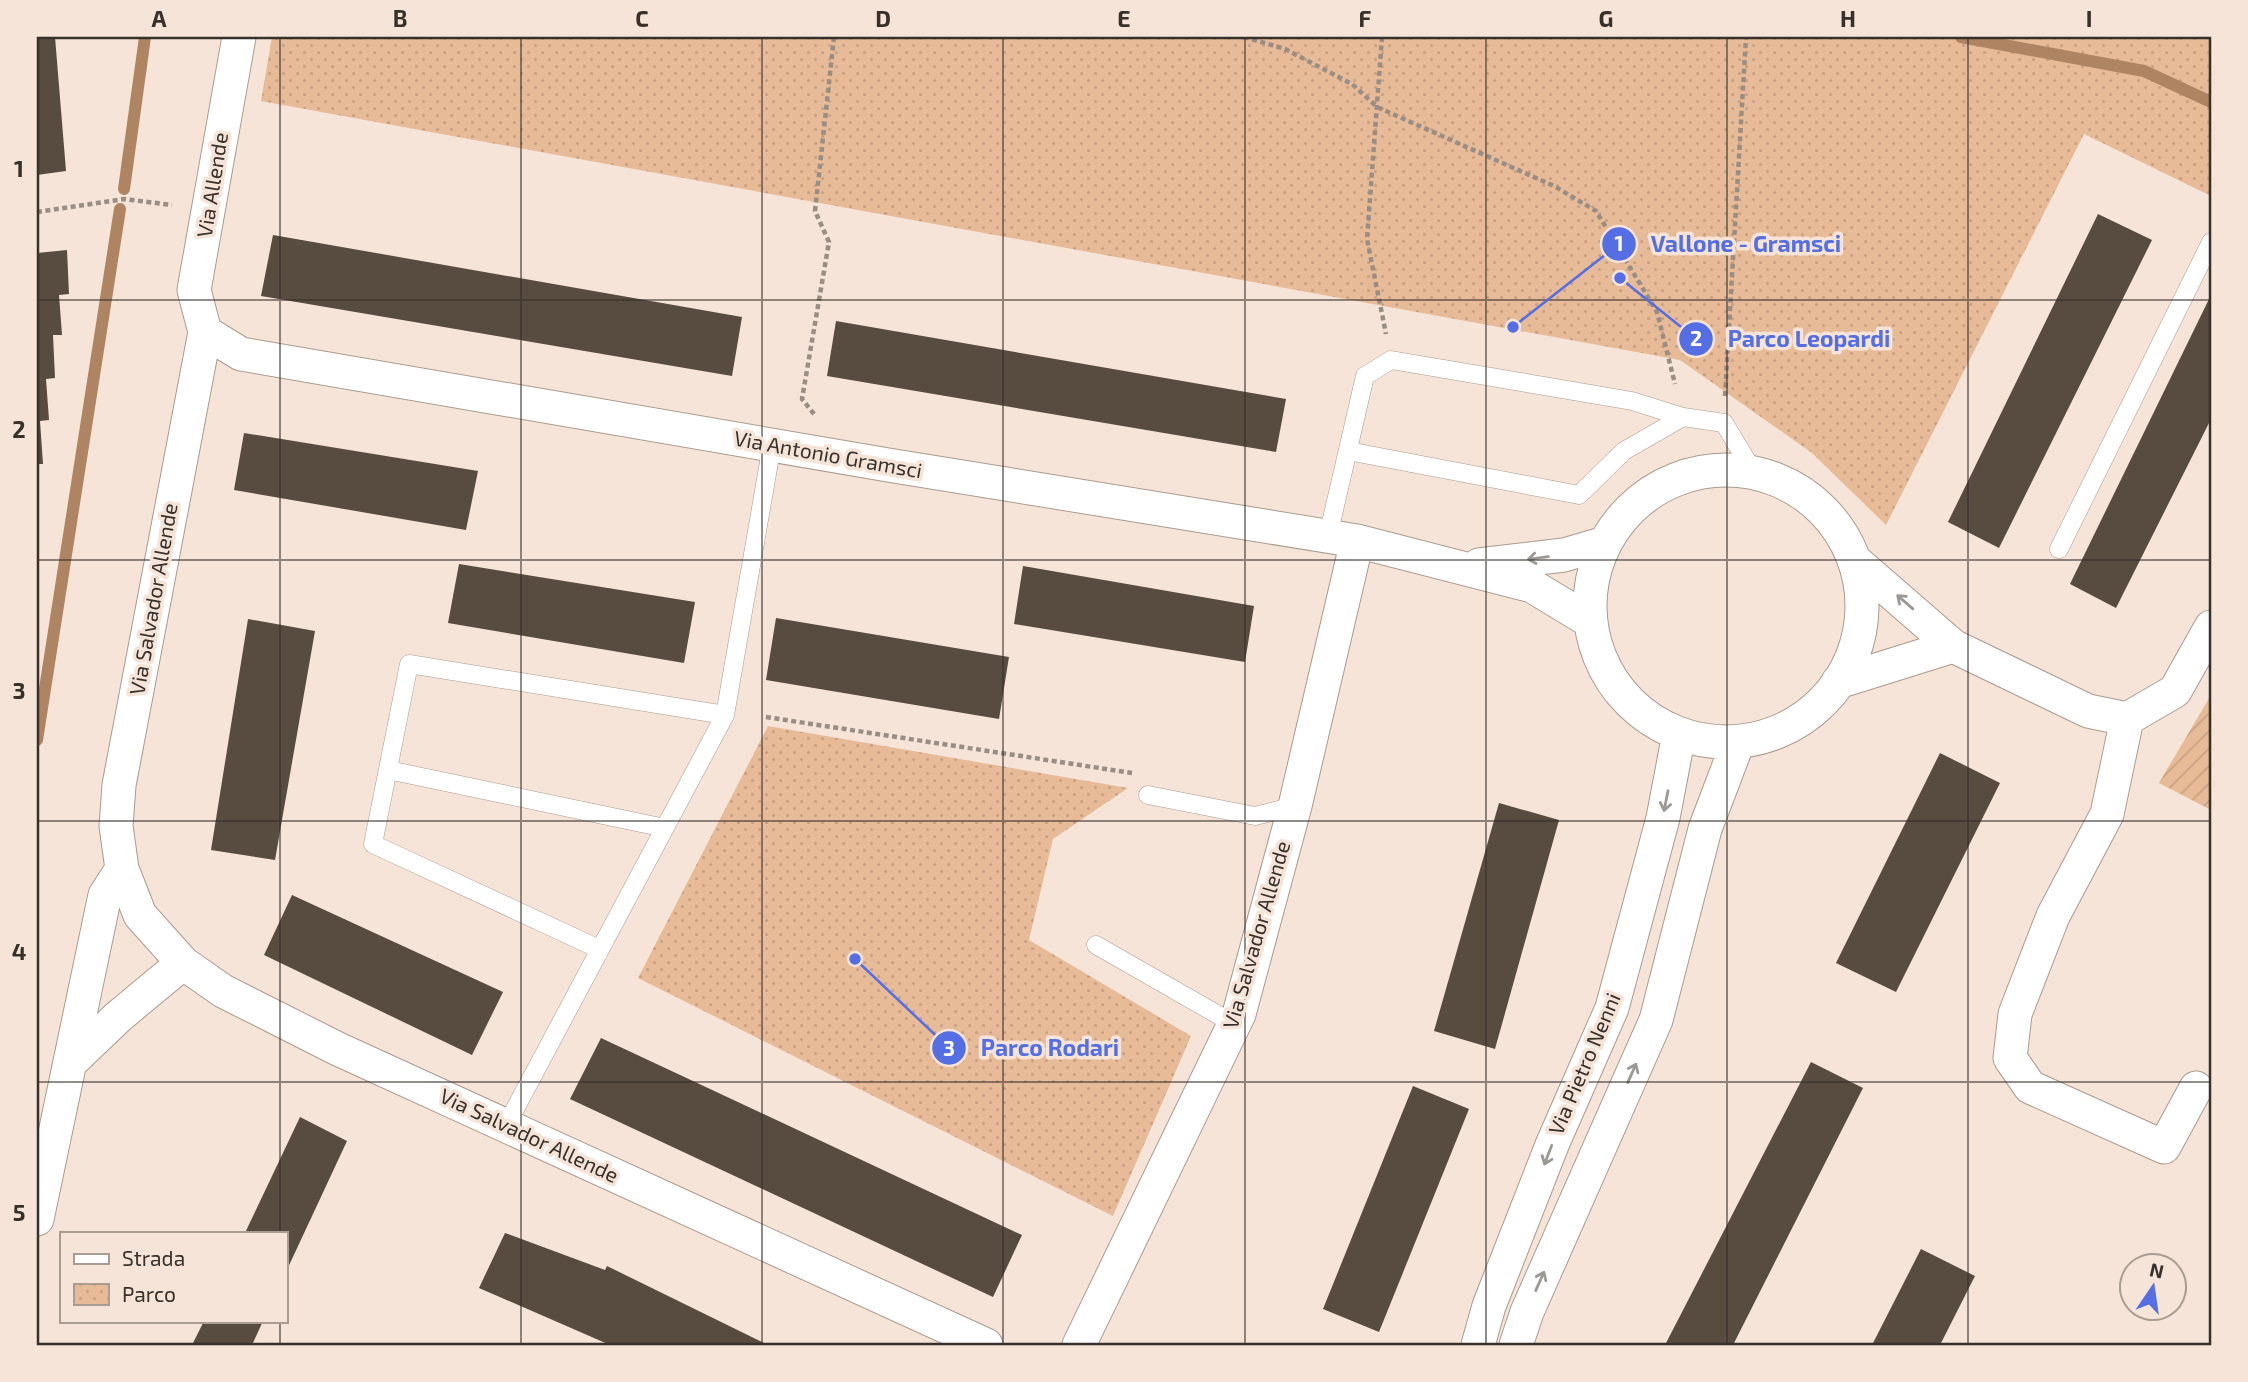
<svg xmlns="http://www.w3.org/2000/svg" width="2248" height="1382" font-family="'Exo 2',sans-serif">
<defs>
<pattern id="park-dots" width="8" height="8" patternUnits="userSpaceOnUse" patternTransform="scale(1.75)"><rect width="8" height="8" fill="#e8bb98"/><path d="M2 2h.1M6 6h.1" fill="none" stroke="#c8a183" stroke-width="1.8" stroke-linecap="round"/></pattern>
<pattern id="garden-furrows" width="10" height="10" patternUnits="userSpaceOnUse" patternTransform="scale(1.75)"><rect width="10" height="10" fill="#e8bb98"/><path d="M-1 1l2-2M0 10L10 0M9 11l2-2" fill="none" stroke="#c8a183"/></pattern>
</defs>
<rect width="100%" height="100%" fill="#f5e4d7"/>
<path fill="url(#park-dots)" d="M272 37H2211V196L2084 134 1886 525 1812 453 1680 360 261 101Z
M768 726 1128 788 1053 839 1029 940 1191 1036 1113 1216 638 978Z"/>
<path fill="url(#garden-furrows)" d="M2211 695V810L2159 783Z"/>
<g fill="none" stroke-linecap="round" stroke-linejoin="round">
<path stroke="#ae8462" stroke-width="12" d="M1961 37 2144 71 2211 102
M124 189 145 37
M37 740 120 209"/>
</g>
<path fill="#584b40" d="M37 37H55L66 171 37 175Z
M2098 214 2152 240 1999 548 1948 522Z
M273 235 742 317 732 376 261 296Z
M67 250 69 294 59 295 62 335H53L55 378 46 379 49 420 40 421 43 464H37V253Z
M2211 295V419L2116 608 2070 584Z
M836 321 1286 399 1276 452 827 376Z
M244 433 478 471 466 530 234 490Z
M459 564 695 602 684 663 448 623Z
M1023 566 1254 606 1245 662 1014 624Z
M776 618 1009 657 999 719 766 680Z
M248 619 315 631 275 860 211 850Z
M1940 753 2000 783 1896 992 1836 963Z
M1499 803 1559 820 1495 1049 1434 1031Z
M292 895 503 992 472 1055 264 955Z
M601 1038 1022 1235 993 1297 570 1099Z
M1811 1062 1863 1088 1733 1345H1665Z
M1413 1086 1469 1109 1379 1332 1323 1309Z
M300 1117 347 1141 285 1274V1233H245Z
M505 1233 605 1270 607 1266 768 1345H610L479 1288Z
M1921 1249 1975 1276 1940 1345H1872Z
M204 1321H263L252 1345H192Z"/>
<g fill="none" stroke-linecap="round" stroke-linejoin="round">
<g stroke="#aa9b8e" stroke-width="19">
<path id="service" d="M1348 451 1579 495 1624 451 1683 417
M1328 536 1365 376 1391 360 1632 401 1683 417 1724 423 1754 473
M2059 549 2211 242
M388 770 665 828
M1148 795 1255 816 1295 806
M1096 945 1234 1024
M599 949 373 844 409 664 725 715
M515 1109 725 715 772 445"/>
</g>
<g stroke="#aa9b8e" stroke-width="35">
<path id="minor" d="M239 37 194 290 205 332 119 785 116 826 122 869 140 915 183 963 223 991 338 1049 986 1345
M205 332 241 354 888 465 1357 541 1532 586 1590 621
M1590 606a136 136 0 1 1 272 0a136 136 0 1 1-272 0Z
M1854 560 1953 646 2088 711 2127 719 2175 691 2211 627
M1479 565 1564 555 1605 543
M1838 682 1953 646
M2127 719 2107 814 2053 916 2015 1014 2010 1058 2030 1087 2164 1147 2196 1088
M72 1061 118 1017 183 963
M37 1219 105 895 122 869
M1079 1345 1239 1014 1295 806 1357 541
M1478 1345 1489 1306 1552 1145 1612 1008 1663 818 1679 734
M1516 1345 1527 1312 1656 1020 1705 829 1738 742"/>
</g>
<path stroke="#998d84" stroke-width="4.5" stroke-dasharray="5 3.5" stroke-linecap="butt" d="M1244 37 1285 49 1352 84 1377 107 1554 186 1596 211 1657 312 1675 384
M1382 37 1367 239 1386 334
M37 212 124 199 172 205
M1725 396 1746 37
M814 414 802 399 829 242 815 211 834 37
M766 717 1132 773"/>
<use href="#service" stroke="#fff" stroke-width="18"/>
<use href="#minor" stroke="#fff" stroke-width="33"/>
</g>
<defs><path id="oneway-shaft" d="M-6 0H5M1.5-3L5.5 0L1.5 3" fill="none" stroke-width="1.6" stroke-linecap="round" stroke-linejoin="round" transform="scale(1.75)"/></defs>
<g stroke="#9b9895">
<use href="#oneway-shaft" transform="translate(1538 558) rotate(173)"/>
<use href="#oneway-shaft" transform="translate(1905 602) rotate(-139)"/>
<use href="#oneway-shaft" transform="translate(1666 801) rotate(101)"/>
<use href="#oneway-shaft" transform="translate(1632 1073) rotate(-66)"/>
<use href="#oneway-shaft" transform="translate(1548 1155) rotate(111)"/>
<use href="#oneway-shaft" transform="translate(1540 1281) rotate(-66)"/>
</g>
<path fill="none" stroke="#37302b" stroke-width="2" stroke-opacity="0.55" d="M280 37V1233M521 37V1345M762 37V1345M1003 37V1345M1245 37V1345M1486 37V1345M1727 37V1345M1968 37V1345M37 300H2211M37 560H2211M37 821H2211M37 1082H2211M280 1321V1345"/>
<g text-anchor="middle" stroke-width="7" stroke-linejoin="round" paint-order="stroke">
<g font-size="21" fill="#37302b" stroke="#f5e4d7">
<text transform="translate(213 185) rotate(-81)" y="7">Via Allende</text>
<text transform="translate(828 455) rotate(10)" y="7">Via Antonio Gramsci</text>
<text transform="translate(154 599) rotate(-80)" y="7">Via Salvador Allende</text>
<text transform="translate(1257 935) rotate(-74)" y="7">Via Salvador Allende</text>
<text transform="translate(1585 1064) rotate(-67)" y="7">Via Pietro Nenni</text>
<text transform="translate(529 1136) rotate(25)" y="7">Via Salvador Allende</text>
</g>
</g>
<path fill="none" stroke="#556ee4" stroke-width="2.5" d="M1513 327L1619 244M1620 278L1696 339M855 959L949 1048"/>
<g fill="#556ee4" stroke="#f5e4d7" stroke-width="2.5">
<circle cx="1513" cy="327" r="7"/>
<circle cx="1620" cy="278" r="7"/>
<circle cx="855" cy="959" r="7"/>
<circle cx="1619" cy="244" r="18"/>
<circle cx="1696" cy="339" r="18"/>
<circle cx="949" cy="1048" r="18"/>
</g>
<g font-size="21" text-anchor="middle" font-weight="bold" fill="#fff">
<text x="1619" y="251">1</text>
<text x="1696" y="346">2</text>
<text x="949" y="1056">3</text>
</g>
<g font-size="23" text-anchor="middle" font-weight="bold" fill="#556ee4" stroke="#f5e4d7" stroke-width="7" stroke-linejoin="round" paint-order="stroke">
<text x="1746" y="252">Vallone - Gramsci</text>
<text x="1809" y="347">Parco Leopardi</text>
<text x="1050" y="1056">Parco Rodari</text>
</g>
<rect width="2248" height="1382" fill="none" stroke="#f5e4d7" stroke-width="77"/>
<rect x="60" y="1232" width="228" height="91" fill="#f5e4d7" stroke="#a99c92" stroke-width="2"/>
<rect x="74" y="1254" width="35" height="10" fill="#ffffff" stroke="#a99c92" stroke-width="2"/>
<text x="122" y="1266" font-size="21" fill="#37302b">Strada</text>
<rect x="74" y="1284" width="35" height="21" fill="url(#park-dots)" stroke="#a99c92" stroke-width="2"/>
<text x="122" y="1302" font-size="21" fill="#37302b">Parco</text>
<g transform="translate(2153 1287) rotate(13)"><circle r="33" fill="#f5e4d7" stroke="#a99c92" stroke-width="2"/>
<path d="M0-5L12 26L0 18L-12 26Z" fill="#556ee4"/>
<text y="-10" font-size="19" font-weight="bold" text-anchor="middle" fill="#37302b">N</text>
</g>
<rect x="38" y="38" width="2172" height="1306" fill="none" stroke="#37302b" stroke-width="2.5"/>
<g font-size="23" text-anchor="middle" font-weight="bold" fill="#37302b">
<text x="159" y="27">A</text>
<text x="400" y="27">B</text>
<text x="642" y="27">C</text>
<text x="883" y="27">D</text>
<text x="1124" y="27">E</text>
<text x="1365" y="27">F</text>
<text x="1606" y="27">G</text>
<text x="1848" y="27">H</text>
<text x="2089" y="27">I</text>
<text x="19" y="177">1</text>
<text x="19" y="438">2</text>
<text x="19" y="699">3</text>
<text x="19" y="960">4</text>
<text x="19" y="1221">5</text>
</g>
</svg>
